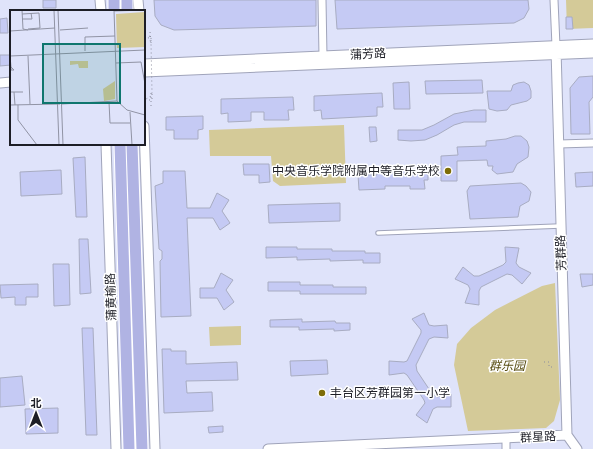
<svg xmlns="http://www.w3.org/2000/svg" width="593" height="449" font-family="'Libre Baskerville','Noto Sans SC',serif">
<rect width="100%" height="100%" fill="#dfe3fa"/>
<path fill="#d4ca98" d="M566 0H593V28L567 29Z
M344 125 346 183 280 186 273 181 271 156H210L209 130Z
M555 283 560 400 554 421 546 428 468 431 454 365 457 344 471 328 495 310 542 286Z
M241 326V345L210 346 209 327Z"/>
<path fill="#c5caf4" stroke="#a8acc2" d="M43 0H56V8H43Z
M154 0H316V26L174 30 161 25 155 16Z
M335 0H528L529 9 524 18 514 23 337 29Z
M566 17H572L573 29H566Z
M7 18 8 33H0V19Z
M0 55H11V65L0 66Z
M593 76V97L589 102 590 134H571L570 88 579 77Z
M482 80 483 93 426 94 425 81Z
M409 82 410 109H394L393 83Z
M524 82 529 85 531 91V98L527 101 511 105 507 110 497 111 489 109 487 91H511L513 85 518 83Z
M382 93 383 107H377V116L322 119 321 110 314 111V96Z
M293 97 294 110H288L289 120H264V112H251V121L228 122V113L221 114V99Z
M474 110H486V122H464L454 125 437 135 425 140 411 141 398 140V130H422L434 125 454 114Z
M203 116V129L198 130V139H174V130H166V117Z
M369 127H376L377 141 370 142Z
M515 136H521L527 141 529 147 528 157 517 164 513 172 497 174 492 170 493 166H488L487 160 457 161V181H441V156L458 155 457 147 486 146V141L506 139Z
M85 157 87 217H76L73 158Z
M243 164H269L270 182 259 183V175H244Z
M61 170 62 194 21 196 20 172Z
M424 170V173H428V180H424L425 189H410V186H385V189L359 190 358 175H377V171Z
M163 171H185L187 208H210L217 193 229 200 222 211 230 223 220 230 213 218H187L191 316 161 317 160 261 162 259V251L159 249 155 186 163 183Z
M593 172V186L576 187 575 173Z
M521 183 526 186 531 192 529 201 520 206 518 217 470 219 467 191 470 186Z
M340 203V221L269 223 268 205Z
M79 239H88L91 293 80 294Z
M266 247H297V249H332V251H365V253H380V263H363V260L330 261V259L297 260V257L266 258Z
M505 247 519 248 516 263 519 267 531 273 522 284 512 275 507 274 481 287 479 291V305L465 303 470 289 468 285 455 279 463 267 474 276H479L503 265 506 262Z
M53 264H69L70 305 54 306Z
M221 273 233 280 226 290 234 302 224 310 217 298H200V288H214Z
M580 274H593V285L582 287Z
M268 282H300V285H333V287H366V294H300V291H268Z
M38 284V297H26V305H15V297L1 298 0 285Z
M424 313 429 325 434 326 447 325 448 338 434 337 429 339 416 365 417 371 433 395 437 397 451 394V407H437L433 409 427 423 416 415 425 403 424 400 407 375 404 373 389 375V361L404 362 407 361 421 333V330L412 319Z
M302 319V322L335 321 336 323H350V330L334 331V329L299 330V327H270V320Z
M82 328H93L97 435H86Z
M162 349H171V351H186V364L237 362 238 380 186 381 187 393 212 392 213 411 164 413Z
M327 360 328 374 291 376 290 361Z
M22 376 25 405 0 407V378Z
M58 408V433L26 434 25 409Z
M223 426V432L209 433 208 427Z"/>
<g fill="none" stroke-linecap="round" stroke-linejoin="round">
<g stroke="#a0a4ba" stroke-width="5.5">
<path id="service" d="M378 233 560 226"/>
</g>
<g stroke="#a0a4ba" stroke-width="9">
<path id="minor" d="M322 0 323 56
M554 0 556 46
M559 144 593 143
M506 439V449"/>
</g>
<g stroke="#a0a4ba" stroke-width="11">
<path id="tertiary" d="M100 0 101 11
M138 0 139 11
M556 49 567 435 577 449
M144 64 593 44
M144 72 593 53
M0 83 11 82
M144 126 155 449
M106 144 116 449
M268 449 567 435"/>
</g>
<g stroke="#fff" stroke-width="13">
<path id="primary" d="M114 0V11
M127 0V11
M120 144 129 449
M132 144 142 449"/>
</g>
<path stroke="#8b8d9e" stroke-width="1" stroke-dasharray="1 3" stroke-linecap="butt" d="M150 32 151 41
M145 37 151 36V43
M151 93V108
M145 100H152V93
M544 362H549V367H553"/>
<use href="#service" stroke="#fff" stroke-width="3.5"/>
<use href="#minor" stroke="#fff" stroke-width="7"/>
<use href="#tertiary" stroke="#fff" stroke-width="9"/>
<use href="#primary" stroke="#b0b3e3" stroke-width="11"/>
<path stroke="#8b8d9e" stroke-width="1" stroke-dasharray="1 3" stroke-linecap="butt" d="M144 37 149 38 151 43 152 93 150 97 144 100"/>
</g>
<g fill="#7e6d08" stroke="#fff" stroke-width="1.5">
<circle cx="448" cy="171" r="4"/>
<circle cx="322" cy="393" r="4"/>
</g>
<g text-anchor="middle" stroke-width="3" stroke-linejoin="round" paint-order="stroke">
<g font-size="12" fill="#1d1e26" stroke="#fff">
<text transform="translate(368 54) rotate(-3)" y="4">蒲芳路</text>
<text transform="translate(561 253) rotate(-92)" y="4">芳群路</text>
<text transform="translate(111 297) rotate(-92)" y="4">蒲黄榆路</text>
<text transform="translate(538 437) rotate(-3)" y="4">群星路</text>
</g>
<g font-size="12" fill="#1d1e26" stroke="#fff" text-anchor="end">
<text x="440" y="175">中央音乐学院附属中等音乐学校</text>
<text x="330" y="397" text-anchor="start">丰台区芳群园第一小学</text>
</g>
<g font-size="12" font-style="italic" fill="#564b10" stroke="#fff">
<text x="507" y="370">群乐园</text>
</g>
</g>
<g transform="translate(10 10)">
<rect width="135" height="135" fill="#dfe3fa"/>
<path d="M135 2V37L107 38 106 4ZM60 51H78V58H69L68 54 60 55ZM105 71V89L94 91 93 79Z" fill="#d4ca98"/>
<path fill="none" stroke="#9194a5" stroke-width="1" d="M12 0 13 19 18 20M44 0 49 135M48 0 53 135M104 0 107 91 117 100 135 105M104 1 135 0M12 4 29 3 30 18 18 19M12 9H22L21 3M50 20 78 18M0 21 45 18M75 41V27L105 26M0 46 135 40M0 46 1 57 4 60H1V57M18 46 20 94M106 53 131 52 135 74M0 82H13M4 82 5 95M99 92 100 113H120M52 94 107 91M0 95 50 94M8 95V110L27 135M120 102 122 135"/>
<path fill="#0f766e" fill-opacity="0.15" stroke="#0f766e" stroke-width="2" d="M33 34H110V93H33Z"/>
<rect width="135" height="135" fill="none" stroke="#1d1e26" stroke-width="2"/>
</g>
<g transform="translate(36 413)" stroke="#ffffff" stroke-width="3" paint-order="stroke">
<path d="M0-3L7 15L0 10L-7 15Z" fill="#1d1e26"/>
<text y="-6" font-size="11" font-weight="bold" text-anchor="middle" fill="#1d1e26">北</text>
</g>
</svg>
